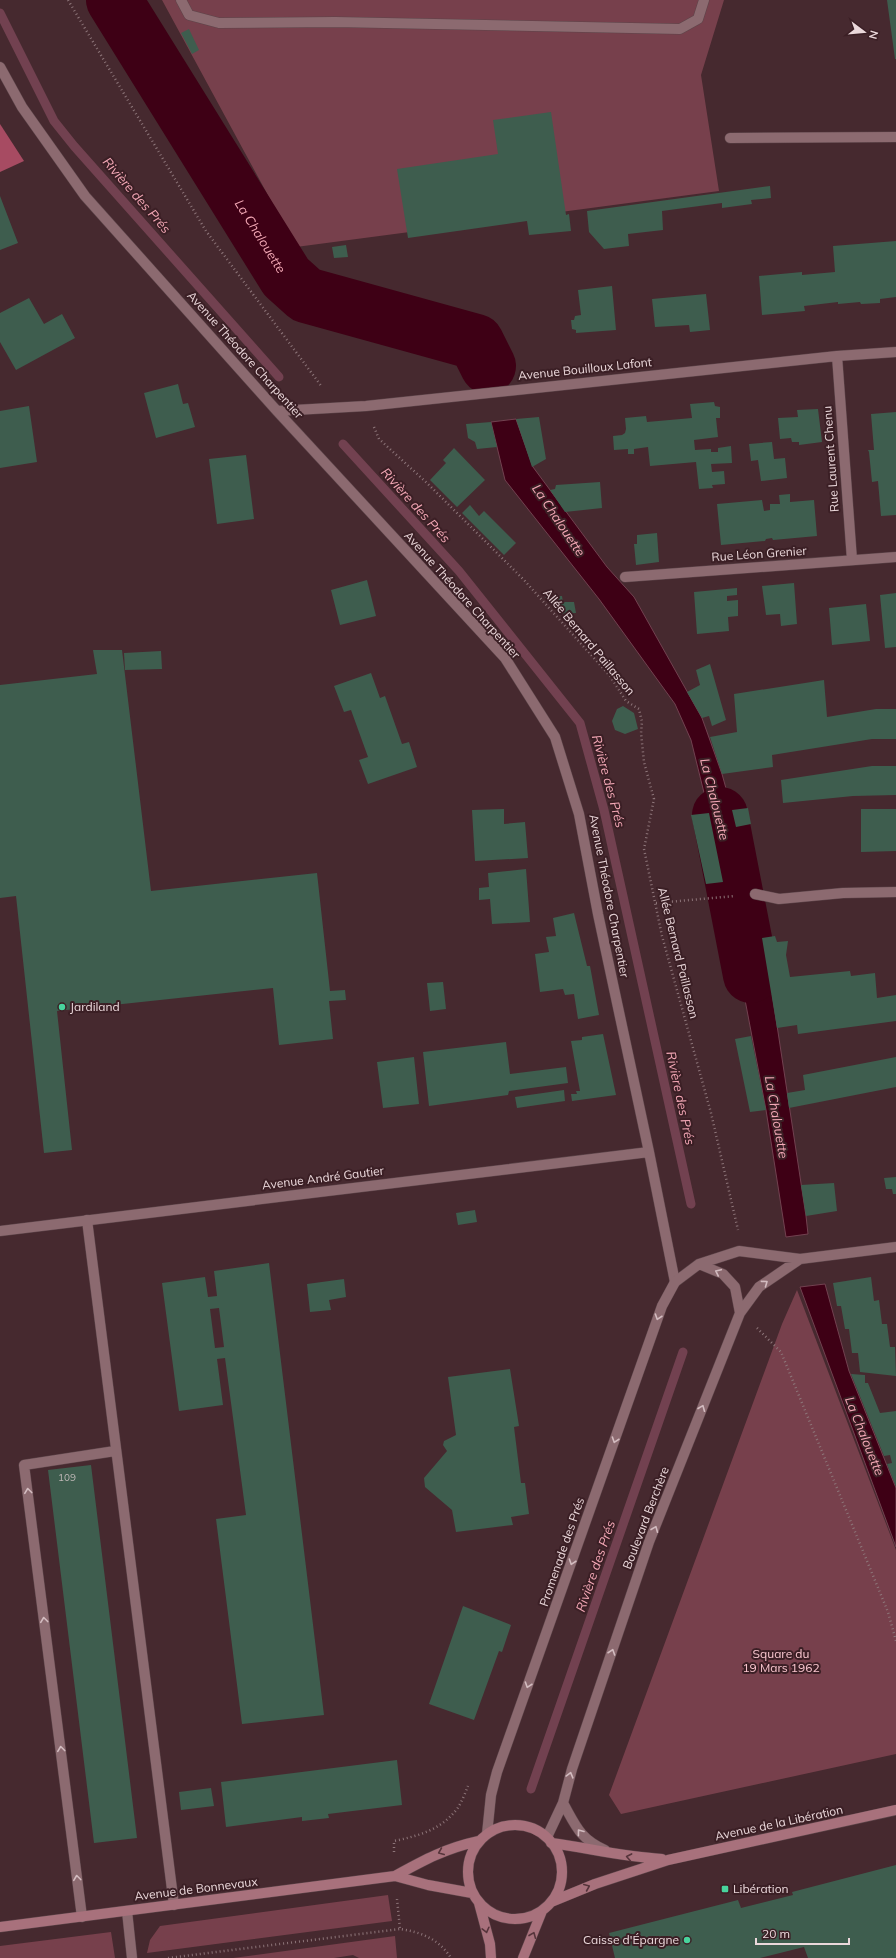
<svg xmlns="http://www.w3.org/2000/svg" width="896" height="1958" font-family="Mulish,sans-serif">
<rect width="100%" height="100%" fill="#46292f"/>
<path fill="#77404c" d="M162 0H724L701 75 719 191 296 247Z
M797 1290 896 1550V1754L621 1814 609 1795 782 1324Z
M388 1895 392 1921 147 1953 150 1940 160 1926Z
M111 1932 115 1958H0V1946Z
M395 1936 397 1958H359L353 1955 334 1958H233Z"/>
<path fill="#a74b62" d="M0 124 24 161 0 172Z"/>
<path fill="#3e0015" stroke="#724150" d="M516 419 533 467 607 567 634 597 702 718 722 774 732 810 750 891 725 892 709 813 691 740 675 704 599 599 505 480 491 422Z
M754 898 768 966 806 1216 808 1234 786 1237 766 1110 726 900Z
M825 1284 849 1371 896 1488V1547L800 1287Z"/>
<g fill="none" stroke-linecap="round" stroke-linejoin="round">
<path stroke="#724150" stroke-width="9" d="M0 13 54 121 74 146 279 377
M343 444 459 571 580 723 604 810 691 1204
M531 1789 683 1352"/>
<g stroke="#3e0015" stroke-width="56">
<path id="s1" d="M114 0 286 277 306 295 476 342 488 366"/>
<path d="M720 815 751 975"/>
</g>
</g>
<path fill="#3e5d4e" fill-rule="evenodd" d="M887 0H896V59H895Z
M189 29 199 50 192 54 181 33Z
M551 112 566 215 569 214 571 231 529 235 527 221 408 238 397 169 498 154 493 120Z
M770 186 771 198 751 200 752 204 722 208V203L662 211 663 230 628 234 629 246 604 249 589 232 587 211Z
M0 196 18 243 0 250Z
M896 241V297L880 299V303L861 304 860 302 838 304V302L804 306 805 311 762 315 759 276 802 272V275L835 272 833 246Z
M346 245 348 257 334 258 332 247Z
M612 286 616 330 576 333V330L572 329 571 320H574L575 316 581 315 578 290Z
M706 294 710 330 690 332 689 325 655 327 652 299Z
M29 298 44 324 62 314 75 338 16 370 0 342V313Z
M178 384 183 404 188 403 195 427 156 438 144 393Z
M714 402 715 406 720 407V418H716L718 437 694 440 695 450 711 449V452H718V448L731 446 732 463 711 464 712 472 724 471 725 484 712 485 713 488 699 489 696 462 650 466 648 447 634 449V454H628V449L614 450 613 436 622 435 625 433 626 429 625 418 646 416 647 422 692 418 690 404Z
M29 406 37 462 0 468V411Z
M818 409 822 442 799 445V442H792L791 438 780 439 778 418 798 417 797 410Z
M896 412V515L881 516 878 481 872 482 869 452 868 450H874L871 414Z
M539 417 546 459 532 467 516 419Z
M491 422 497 447 477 449 475 442 468 438 466 424Z
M772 442 774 459 785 458 787 478 761 481 758 460 751 461 749 444Z
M454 448 485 480 457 507 430 480 446 463 443 460Z
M246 455 254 519 217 524 209 459Z
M600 482 602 508 565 512 550 490 555 489 556 485Z
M790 494V502L814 500 817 536 773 540 772 538 766 539 765 541 721 545 717 504 762 500 764 511 770 510V504H780L779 495Z
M470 505 479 516 484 511 516 543 504 555 462 513Z
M657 533 659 562 636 565 634 544H637V535Z
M367 580 376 616 340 625 331 590Z
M794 583 797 624 781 626 780 614 766 615 762 586Z
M737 588V595L727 596V601L738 600V616L728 617 729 631 697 634 694 592Z
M896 593V647L885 648 880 595Z
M562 596 563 602H574L576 613 559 614 545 597Z
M866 604 870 641 832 645 829 608Z
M93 650H122L151 891 317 873 330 991 345 990 346 1000 329 1001 333 1039 279 1045 273 988 57 1011 72 1150 44 1153 16 896 0 898V685L97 674Z
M161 651 162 669 125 670 124 653Z
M710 664 726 720 712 726 709 716 702 718 687 692 700 685 696 670Z
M371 673 380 698 385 696 402 744 409 742 417 767 368 784 359 760 368 757 351 710 344 712 334 686Z
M824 680 827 717 876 709H896V739H872L772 755 773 767 722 774 710 737 737 732 734 694Z
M623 706 634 713 638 729 625 734 615 730 612 721 617 709Z
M872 766H896V795L853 796 783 803 781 780Z
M748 808 751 824 736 827 732 810Z
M504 809V824L525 822 528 858 475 861 472 810Z
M861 809H896V851L861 852Z
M709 813 723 882 706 884 691 815Z
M526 869 530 922 492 924 490 899 479 900V888L489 887 488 873Z
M574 913 587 966H590L599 1015 578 1019 574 994 565 995 563 989 540 992 535 954 549 952 546 937 556 936 553 918Z
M775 936 777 942 788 941 786 955 790 977 850 971 851 976 875 973 877 998 896 995V1021L798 1034 797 1025 777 1028 762 938Z
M443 982 446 1009 430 1011 427 983Z
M603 1034 616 1095 572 1101 571 1094H577L576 1091H580L571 1041 582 1040V1037Z
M751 1036 766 1110 750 1112 735 1039Z
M506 1042 510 1074 566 1067 568 1083 509 1091 508 1095 429 1106 423 1052Z
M414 1057 419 1104 383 1108 377 1062Z
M896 1057V1087L789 1108 787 1093 805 1090 803 1075Z
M564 1090 565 1101 517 1108 515 1097Z
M896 1177V1194H893L892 1189H886L884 1178Z
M834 1183 837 1211 806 1216 801 1185Z
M475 1210 477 1222 458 1225 456 1213Z
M269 1263 324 1715 242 1724 216 1519 246 1515 225 1358 217 1359 223 1405 179 1411 162 1283 205 1277 208 1297 217 1296 214 1271ZM219 1308 224 1347 215 1348 210 1309Z
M871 1277 874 1301 879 1300 882 1324H887L890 1347H895L896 1376 860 1372 858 1353H852L849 1329H845L841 1306H837L833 1283Z
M344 1279 346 1297 329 1300 331 1310 310 1312 307 1284Z
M510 1369 519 1426 514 1427 521 1483H525L529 1514 511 1517 513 1525 456 1532 452 1510 425 1487 424 1478 447 1451 443 1445 444 1441 456 1435 448 1377Z
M851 1374 865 1375V1383H868L880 1413 896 1411V1487L887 1464 892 1463 890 1455 884 1456Z
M91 1465 137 1838 94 1843 48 1470Z
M463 1606 511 1625 502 1652 499 1651 474 1720 429 1704Z
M397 1760 402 1805 328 1814 329 1818 302 1821V1817L226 1827 221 1782Z
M211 1788 214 1806 181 1810 179 1792Z
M896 1865V1958H808L804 1947 760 1958H615L609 1933 738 1900 741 1908 793 1895 792 1892Z"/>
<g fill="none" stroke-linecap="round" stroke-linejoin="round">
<g stroke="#5d454a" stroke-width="11">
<path id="service" d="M181 0 189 15 219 23 335 22 680 29 698 19 704 0
M730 138 896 137
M87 1220 174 1905
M127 1911 132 1958
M82 1917 24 1465 115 1451"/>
</g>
<g stroke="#5d454a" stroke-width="11">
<path id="pedestrian" d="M755 894 779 899 843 893 896 892"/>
</g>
<g stroke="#5d454a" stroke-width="11">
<path id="minor" d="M0 67 22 107 85 196 277 411 505 658 555 737 579 814 598 914 649 1152 675 1282
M837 356 852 560
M277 411 366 406 837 356 896 352
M625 577 896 557
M0 1231 649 1152"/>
</g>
<g stroke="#5d454a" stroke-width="11">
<path id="tertiary" d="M740 1313 759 1287 800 1259
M563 1803C576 1826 580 1839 605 1850
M487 1834 491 1795 497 1772 662 1306 675 1282 699 1264 739 1251 800 1259 896 1247
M547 1837 563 1803 572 1769 649 1542 740 1313 735 1287 723 1274 699 1264"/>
</g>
<g stroke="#5d454a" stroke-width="11">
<path id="secondary" d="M468 1872a47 47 0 1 1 94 0a47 47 0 1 1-94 0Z
M551 1843C588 1848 625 1857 662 1859
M395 1876 428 1885 472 1893
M551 1902 595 1884 668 1860 896 1810
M479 1903 490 1944 491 1958
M0 1927 395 1876C424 1860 446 1848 479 1841
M523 1958 542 1911"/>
</g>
<path stroke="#8d7579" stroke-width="2.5" stroke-dasharray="1 3" stroke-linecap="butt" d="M68 0 206 231 322 387
M374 427 379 439 427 483 524 580 610 676 626 701 639 709 642 722 641 733 644 762 654 799 644 849 662 936 711 1113 738 1230
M656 903 735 896
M757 1328 781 1352 888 1612 896 1641
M394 1852V1841C418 1836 441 1830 457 1809 462 1802 465 1793 468 1786
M397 1899 400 1929C421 1932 439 1939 451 1958
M168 1958 400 1929"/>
<use href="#service" stroke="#8c6a70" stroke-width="10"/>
<use href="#pedestrian" stroke="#8c6a70" stroke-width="10"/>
<use href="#minor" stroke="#8c6a70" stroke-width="10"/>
<use href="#tertiary" stroke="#8c6a70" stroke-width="10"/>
<use href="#secondary" stroke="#a8717c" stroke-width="10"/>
</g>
<defs><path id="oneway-chevron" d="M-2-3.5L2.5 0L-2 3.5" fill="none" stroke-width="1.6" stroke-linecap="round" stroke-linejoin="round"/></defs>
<g stroke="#d3bcc0">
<use href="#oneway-chevron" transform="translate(718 1272) rotate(-155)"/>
<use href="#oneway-chevron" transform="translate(765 1283) rotate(-36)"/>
<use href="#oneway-chevron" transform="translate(658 1317) rotate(109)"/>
<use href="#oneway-chevron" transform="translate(702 1408) rotate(-68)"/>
<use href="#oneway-chevron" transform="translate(615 1440) rotate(109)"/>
<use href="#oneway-chevron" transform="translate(28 1491) rotate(-97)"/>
<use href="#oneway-chevron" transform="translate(655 1529) rotate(-68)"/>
<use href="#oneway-chevron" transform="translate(572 1562) rotate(109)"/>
<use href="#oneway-chevron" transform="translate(44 1620) rotate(-97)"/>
<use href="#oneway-chevron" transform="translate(612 1652) rotate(-71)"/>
<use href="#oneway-chevron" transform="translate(528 1685) rotate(109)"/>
<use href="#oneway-chevron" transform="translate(61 1749) rotate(-97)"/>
<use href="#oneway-chevron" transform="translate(570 1775) rotate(-75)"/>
<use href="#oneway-chevron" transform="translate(580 1832) rotate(-127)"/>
<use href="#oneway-chevron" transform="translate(77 1878) rotate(-97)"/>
</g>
<g stroke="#56343b">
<use href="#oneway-chevron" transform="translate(441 1852) rotate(157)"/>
<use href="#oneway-chevron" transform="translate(629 1857) rotate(-169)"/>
<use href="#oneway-chevron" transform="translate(587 1887) rotate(-23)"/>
<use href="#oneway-chevron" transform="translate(486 1930) rotate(76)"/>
<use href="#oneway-chevron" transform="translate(533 1935) rotate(-68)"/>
</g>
<g fill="#48d49d" stroke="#3b1f25" stroke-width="1.5">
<circle cx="62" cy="1007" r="4"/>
<rect x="721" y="1885" width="8" height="8" rx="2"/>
<circle cx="687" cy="1940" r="4"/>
</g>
<g text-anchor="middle" stroke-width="4" stroke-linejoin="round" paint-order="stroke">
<g font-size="10" fill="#c0b9b8">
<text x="67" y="1481">109</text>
</g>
<g font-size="12" fill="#ebd8db" stroke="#3b1f25">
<text transform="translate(245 355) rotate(48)" y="4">Avenue Théodore Charpentier</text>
<text transform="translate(585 369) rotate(-6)" y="4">Avenue Bouilloux Lafont</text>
<text transform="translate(831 459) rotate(-94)" y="4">Rue Laurent Chenu</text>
<text transform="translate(759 554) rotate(-4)" y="4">Rue Léon Grenier</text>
<text transform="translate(462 595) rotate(48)" y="4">Avenue Théodore Charpentier</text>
<text transform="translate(589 642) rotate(50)" y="4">Allée Bernard Paillasson</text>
<text transform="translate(609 896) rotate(79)" y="4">Avenue Théodore Charpentier</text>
<text transform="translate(678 953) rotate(76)" y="4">Allée Bernard Paillasson</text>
<text transform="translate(323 1178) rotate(-7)" y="4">Avenue André Gautier</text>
<text transform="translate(646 1518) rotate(-69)" y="4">Boulevard Berchère</text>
<text transform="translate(562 1552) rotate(-71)" y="4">Promenade des Prés</text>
<text transform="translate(779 1823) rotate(-12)" y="4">Avenue de la Libération</text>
<text transform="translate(196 1889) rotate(-7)" y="4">Avenue de Bonnevaux</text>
</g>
<g font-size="12" fill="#ebd8db" stroke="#3b1f25" text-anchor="start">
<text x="70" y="1011">Jardiland</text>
<text x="733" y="1893">Libération</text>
<text x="679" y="1944" text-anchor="end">Caisse d'Épargne</text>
</g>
<g font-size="12" fill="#fac6cf" stroke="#3b1f25">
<text x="781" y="1658">Square du<tspan x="781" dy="14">19 Mars 1962</tspan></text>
</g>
<g font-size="13" font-style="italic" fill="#f5a9b7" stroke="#3b1f25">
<text transform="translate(137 195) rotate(49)" y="5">Rivière des Prés</text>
<text dy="5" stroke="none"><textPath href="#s1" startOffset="278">La Chalouette</textPath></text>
<text transform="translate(416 505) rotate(48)" y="5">Rivière des Prés</text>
<text transform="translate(559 520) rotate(56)" y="5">La Chalouette</text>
<text transform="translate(609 781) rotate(75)" y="5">Rivière des Prés</text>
<text transform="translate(715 799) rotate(76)" y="5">La Chalouette</text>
<text transform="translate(681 1098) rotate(78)" y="5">Rivière des Prés</text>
<text transform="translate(777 1117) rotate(80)" y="5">La Chalouette</text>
<text transform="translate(865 1436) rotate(68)" y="5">La Chalouette</text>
<text transform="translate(595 1566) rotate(-71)" y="5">Rivière des Prés</text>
</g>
</g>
<g transform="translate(864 32) rotate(106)" stroke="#3b1f25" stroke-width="3" paint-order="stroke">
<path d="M0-3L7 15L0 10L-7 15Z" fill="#ebd8db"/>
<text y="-6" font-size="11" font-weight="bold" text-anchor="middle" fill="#ebd8db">N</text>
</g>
<path d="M756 1938v6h93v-6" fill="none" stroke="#ebd8db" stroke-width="2"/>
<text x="762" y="1938" font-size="12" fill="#ebd8db" stroke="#3b1f25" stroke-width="3" paint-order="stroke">20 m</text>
</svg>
